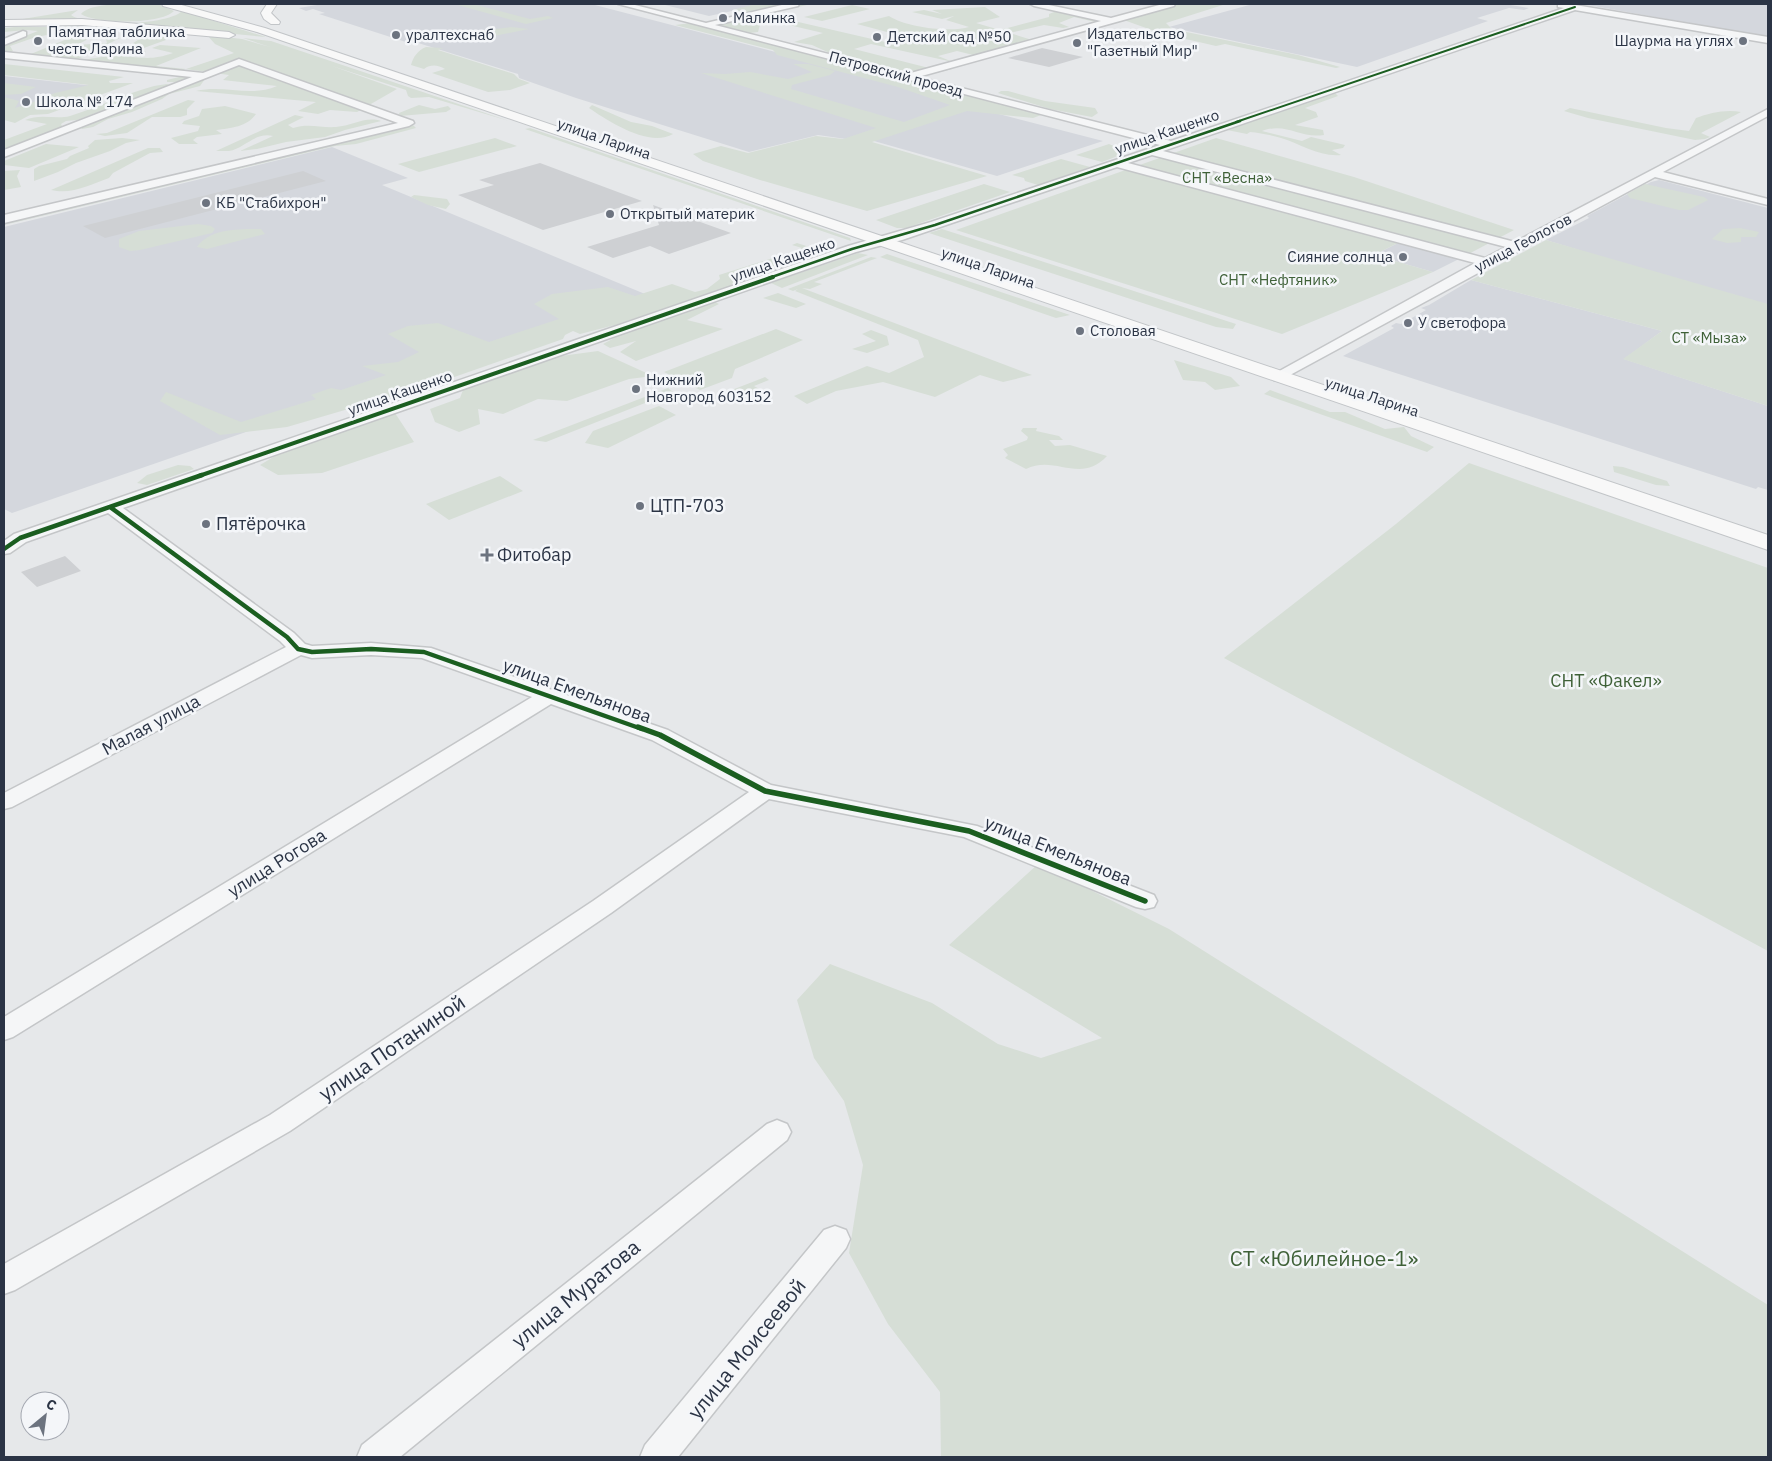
<svg xmlns="http://www.w3.org/2000/svg" width="1772" height="1461" font-family="'IBM Plex Sans',sans-serif">
<rect width="100%" height="100%" fill="#e6e8ea"/>
<path fill="#d4d7dd" d="M323 4H591L984 106 995 113 1103 141 997 176 867 139 860 141 818 135 749 152 576 98 519 78 518 74 415 42 409 43 319 14 325 13 313 9 306 11 299 8Z
M661 4H764L709 16Z
M1253 4H1504L1529 8 1524 10 1509 8 1477 18 1488 21 1357 67 1169 27Z
M1588 4H1768V37L1588 5Z
M4 76 94 86 4 119Z
M332 147 408 178 382 185 645 294 12 513 4 509V227Z
M1659 180 1768 208V308L1546 240 1589 218 1587 216 1626 195 1651 182Z
M1402 241 1461 258 1433 272 1374 255Z
M1471 280 1662 331 1624 359 1768 406V490L1758 487 1756 489 1343 356 1394 328 1391 326 1396 323 1401 324 1410 319 1426 310 1421 308 1429 305Z"/>
<path fill="#d6ded6" d="M116 4H158L174 11C160 25 96 24 81 14 88 6 106 5 116 4Z
M454 4H473L530 19 548 16 553 18 526 24Z
M756 4H811C784 10 759 17 732 10Z
M1174 4H1226L1166 23 1172 29 1298 55 1340 67 1336 68 1225 44 1216 46 1160 33 1121 19Z
M852 5 870 9 822 21 804 17Z
M985 7 1000 17 976 23 1000 30 1049 17V14L1059 10 1104 20 1095 22 1074 17 1059 23 1069 27 1063 28 1044 25 1010 33 1032 40 1018 43 1019 44 998 50H988V51L977 56 957 51 938 56 953 62 871 44 854 49 929 68 941 65 952 69 936 73H905L832 54 812 45 794 42 823 33 772 21 781 18 885 42 904 43 917 40 857 24 889 16C905 27 951 33 969 27L946 20 954 16 942 19 912 12 924 10 942 14 932 10Z
M78 10 71 15C87 27 167 26 182 11L266 37C179 29 91 18 4 22Z
M738 16 747 19 744 21 760 25 758 32 750 33 719 26 723 20Z
M691 23 1044 114 1033 118 967 111 872 142 987 176 867 211 760 180 703 161 693 154 721 146 748 153 816 136 843 139 876 128 701 73 725 74 750 72 788 79 812 72 793 64H808L835 71 830 75 792 85 791 89 904 122 950 105 898 87 777 55 773 50 675 25Z
M15 27H61L69 30 87 29 101 36 88 39 77 45 107 43 106 39 120 38 78 59 38 57 31 54 67 39C48 29 29 40 10 46L13 51 10 53H4V44L38 31 26 30 4 32V28Z
M511 27 529 29 489 37 447 41 449 39 471 32Z
M157 31 163 34 156 36 164 37 166 40 141 49 146 52 134 55 129 52 134 49 127 47 141 38 137 35Z
M207 35 242 39 270 47 243 38 271 41 509 121 429 97 411 98 408 96 406 90 332 66 397 89 357 112 330 110 318 114 298 111 316 102 196 91C225 84 249 98 277 86L223 80 229 75 185 69 181 72 76 61C90 59 104 56 119 56 142 57 151 61 173 53L152 48 160 45 201 48 156 66 186 69 234 53 215 44Z
M426 47 443 48 438 50 514 74 519 79 530 83 510 90 488 92 432 73 445 69C438 65 431 64 424 69L411 65C413 57 418 50 426 47Z
M4 64 124 77 109 81 110 83H133L48 114 30 115 15 123 4 120V97L19 101 15 108 31 103 55 93 89 85 4 75Z
M183 76H197L205 79 200 86 169 94 162 99 132 112 108 119 93 127 82 129 79 125 104 115 157 99 156 97 165 92 156 90 77 120 66 121 61 124 62 126 4 155V140L47 124 25 120C41 113 55 120 70 116 98 107 125 94 154 86L167 84 174 88 181 82H167V80Z
M4 83 36 87 21 94 4 95Z
M1001 91H1008L1045 101 1095 108 1098 113 1092 117 1050 109 998 93Z
M1333 91 1338 96 1305 108 1316 112 1318 117 1295 125 1323 130 1324 135C1300 139 1287 122 1262 131L1302 141 1311 137 1345 145 1343 148 1332 150 1341 155C1319 157 1301 144 1281 138 1271 135 1260 133 1250 132L1247 134 1222 129Z
M188 100 195 101 187 109V115L180 117H152L127 133 105 136 96 134 107 133Z
M419 105 435 109 448 106 451 109 446 112 400 116 399 113Z
M592 105 631 122 652 126 673 134C649 148 608 121 589 108Z
M225 106 256 114C247 127 231 128 216 130L222 134 197 137 193 140 198 144H179L171 138 198 131 200 126 182 124 184 121 199 116 202 109Z
M1570 108 1666 128 1689 131 1696 118C1709 113 1726 109 1741 112L1701 133 1710 137 1705 139 1695 140 1588 118 1564 111Z
M295 115 304 117 288 125 293 128C309 123 320 128 336 127 352 126 365 116 381 121L345 130 325 137 286 142 257 149 240 151 273 136C255 132 245 148 229 151 225 151 220 151 216 151Z
M412 124 416 128 356 144 335 146 4 225V221Z
M530 128 850 238 851 241 525 129Z
M122 138 140 140 126 143 110 151 76 163 58 172 34 181V169L39 166 67 159 70 156 89 148 88 146 95 140Z
M495 138 517 146 419 172 398 164Z
M1216 138 1354 177 1514 230 1461 258 1402 241 1374 255 1433 272 1282 334 956 230Z
M46 144 79 147 29 168 4 165V161Z
M1109 144 1123 150V154L1102 162 1076 155Z
M148 148H160L163 152 150 153 113 173 109 178C89 185 72 195 51 190Z
M1061 159 1090 167 1038 185 1025 181 1024 178 1012 175Z
M20 170 17 176 21 187 4 190V171Z
M984 184 1010 192 906 228H897L876 220Z
M1645 184 1704 197 1708 200 1688 210H1679L1630 198 1627 194Z
M414 195 447 199 450 204 446 209 428 205 411 197Z
M198 224 211 226 215 229 212 233 140 250 130 251 119 247V239L139 231Z
M1740 228 1759 232 1756 237H1741V242L1727 243 1712 239 1723 229Z
M261 229 265 234 207 249 197 247C210 228 240 229 261 229Z
M942 229 1236 324 1233 329 1216 327 929 233Z
M1546 240 1768 304V406L1623 359 1662 331 1471 280Z
M797 243 822 251 824 253 796 263 800 249 802 248 792 245Z
M798 250 795 264 615 325 580 334 573 331 565 335 563 339 440 382 287 427 220 435 160 401 166 392 241 422 316 399 311 395 331 388 341 390 386 375 362 366 398 362 419 352 388 334 408 326 438 323 489 342 559 319 534 304 552 294 608 287 635 296 672 284 695 292 707 289 720 279 719 275Z
M858 253 868 255 782 288 771 283Z
M887 254 1070 315 1056 318 880 257Z
M871 257 877 258 814 282 822 284 810 289 802 288 1032 375 1003 382 980 375 935 397 883 382 836 391 807 404 794 396 867 366 889 373 924 357 918 340 795 291 798 289 793 291 788 289Z
M778 293 806 304 796 308 763 298Z
M711 300 719 304 687 320 723 329 636 361 620 352 636 341 610 348 603 344 639 325Z
M776 329 803 340 735 369 732 378 700 390 664 372Z
M871 330 887 336 889 345 867 353 852 349 876 341 862 334Z
M598 351 653 376 629 379 567 401 538 399 503 414 478 409 480 424 459 432 435 422 430 409 460 398 463 390 561 356Z
M1174 360 1231 377 1240 386 1215 390 1205 382 1183 380Z
M765 377 769 380 754 386 763 391 752 395H719Z
M668 388 673 392 546 442 533 440Z
M1270 390 1330 412H1345L1385 429 1404 427 1411 436 1434 447 1427 452 1264 394Z
M659 406 676 415 608 448 585 443 593 431Z
M395 413 414 442 322 473 278 475 260 465 280 453Z
M1023 428H1037L1036 431 1059 436 1063 440H1049L1055 446 1070 445 1107 456C1080 485 1055 454 1026 469L1005 458 1008 455 1003 449 1027 440 1028 437 1021 431Z
M1469 463 1768 568V951L1224 658 1396 524Z
M178 465 190 466 194 469 147 485 137 483 147 475Z
M1613 466 1623 467 1667 481 1670 486 1656 485 1614 472Z
M500 476 523 491 449 520 426 504Z
M1038 864 1169 929 1768 1305V1457H941L940 1392 888 1324 849 1253 863 1165 844 1101 814 1058 797 1000 830 964 932 1003 998 1044 1041 1058 1102 1038 949 945Z"/>
<path fill="#ced0d3" d="M1042 48 1083 57 1049 67 1008 58Z
M540 163 642 201 543 230 458 195 494 185 479 180Z
M303 171 326 181 105 238 83 226Z
M653 205 731 233 669 254 650 246 613 258 587 247 659 225Z
M65 556 81 571 37 587 21 572Z"/>
<g fill="none" stroke-linecap="round" stroke-linejoin="round">
<g stroke="#c4c6c8" stroke-width="3">
<path id="minor" d="M618 4H631L706 23 786 4H799L798 6 715 25 907 74 1101 21 1034 6 1030 4H1044L1111 18 1163 4H1175L1174 6 918 77 1171 141 1564 8 1558 7V4L1575 5 1768 37V43L1575 10 1163 151 1515 242 1768 109V116L1663 172 1768 199V205L1655 177 1279 381 1274 380 1272 377 1274 374 1475 263 1117 167 902 240 856 252 123 508 294 633 305 644 312 646 371 643 431 648 668 730 771 785 977 826 1154 895 1157 901 1154 907 1145 909 1136 907 964 837 769 799 611 913 290 1131 15 1290 4 1294V1264L270 1115 593 901 749 792 652 740 551 704 13 1037 4 1040V1017L532 697 422 658 371 655 312 658 301 655 12 807 4 809V793L286 647 280 641 108 513 26 542 10 553 4 554V541L14 534 848 246 931 222 1160 145ZM1152 155 1506 247 1485 258 1128 163Z
M23 31 26 32V36L4 45V39Z
M4 52 203 73 239 59 413 121 414 123 409 126 4 223V215L398 123 239 65 4 157V150L192 77 4 58Z
M777 1120 787 1124 791 1132 787 1140 400 1457H357L362 1445 767 1124Z
M835 1226 846 1230 850 1239 846 1248 678 1457H640L645 1445 824 1230Z"/>
</g>
<g stroke="#c2c5c8" stroke-width="2">
<path id="primary" d="M162 4H178L265 28 1768 535V550L257 32 163 6Z
M267 4H277L271 13 280 22 279 24H271L264 19 261 13Z
M82 19 229 32 235 35 229 38 82 25 4 26V20Z"/>
</g>
<use href="#minor" fill="#f5f6f7" fill-rule="evenodd"/>
<use href="#primary" fill="#f8f8f8" fill-rule="evenodd"/>
<g stroke="#f4f6f9" stroke-width="3">
<path id="cycleway-far4" d="M1236 122 1575 7"/>
</g>
<g stroke="#f4f6f9" stroke-width="4.5">
<path id="cycleway-far3" d="M769 278 852 249 935 225 1240 121"/>
</g>
<g stroke="#f4f6f9" stroke-width="5.5">
<path id="cycleway-far2" d="M199 476 773 277"/>
</g>
<g stroke="#f4f6f9" stroke-width="7">
<path id="cycleway-far1" d="M110 507 287 637 298 649 312 652 371 649 424 652 642 729
M4 549 20 538 202 475"/>
</g>
<g stroke="#f4f6f9" stroke-width="9">
<path id="cycleway" d="M638 727 660 735 765 791 969 831 1145 901"/>
</g>
<use href="#cycleway-far4" stroke="#1b5e20" stroke-width="2"/>
<use href="#cycleway-far3" stroke="#1b5e20" stroke-width="2.5"/>
<use href="#cycleway-far2" stroke="#1b5e20" stroke-width="4"/>
<use href="#cycleway-far1" stroke="#1b5e20" stroke-width="4.5"/>
<use href="#cycleway" stroke="#1b5e20" stroke-width="5.5"/>
</g>
<g fill="#6c737f" stroke="#f4f6f9" stroke-width="2">
<circle cx="723" cy="18" r="5"/>
<circle cx="396" cy="35" r="5"/>
<circle cx="877" cy="37" r="5"/>
<circle cx="38" cy="41" r="5"/>
<circle cx="1743" cy="41" r="5"/>
<circle cx="1077" cy="43" r="5"/>
<circle cx="26" cy="102" r="5"/>
<circle cx="206" cy="203" r="5"/>
<circle cx="610" cy="214" r="5"/>
<circle cx="1403" cy="257" r="5"/>
<circle cx="1408" cy="323" r="5"/>
<circle cx="1080" cy="331" r="5"/>
<circle cx="636" cy="389" r="5"/>
<circle cx="640" cy="506" r="5"/>
<circle cx="206" cy="524" r="5"/>
<path d="M484.5 547.5h5v5h5v5h-5v5h-5v-5h-5v-5h5z"/>
</g>
<g text-anchor="middle" stroke-width="5" stroke-linejoin="round" paint-order="stroke">
<g font-size="15" fill="#2b3445" stroke="#f4f6f9" text-anchor="start">
<text x="733" y="23">Малинка</text>
<text x="48" y="37">Памятная табличка<tspan x="48" dy="17">честь Ларина</tspan></text>
<text x="1087" y="39">Издательство<tspan x="1087" dy="17">"Газетный Мир"</tspan></text>
<text x="406" y="40">уралтехснаб</text>
<text x="887" y="42">Детский сад №50</text>
<text x="1733" y="46" text-anchor="end">Шаурма на углях</text>
<text x="36" y="107">Школа № 174</text>
<text x="216" y="208">КБ "Стабихрон"</text>
<text x="620" y="219">Открытый материк</text>
<text x="1393" y="262" text-anchor="end">Сияние солнца</text>
<text x="1418" y="328">У светофора</text>
<text x="1090" y="336">Столовая</text>
<text x="646" y="385">Нижний<tspan x="646" dy="17">Новгород 603152</tspan></text>
</g>
<g font-size="15" fill="#2b3445" stroke="#f4f6f9">
<text transform="translate(896 74) rotate(15)" y="5">Петровский проезд</text>
<text transform="translate(1167 132) rotate(-19)" y="5">улица Кащенко</text>
<text transform="translate(604 139) rotate(19)" y="5">улица Ларина</text>
<text transform="translate(1523 243) rotate(-28)" y="5">улица Геологов</text>
<text transform="translate(783 260) rotate(-19)" y="5">улица Кащенко</text>
<text transform="translate(988 268) rotate(19)" y="5">улица Ларина</text>
<text transform="translate(400 393) rotate(-19)" y="5">улица Кащенко</text>
<text transform="translate(1372 397) rotate(18)" y="5">улица Ларина</text>
</g>
<g font-size="15" fill="#3f6138" stroke="#f4f6f9">
<text x="1227" y="183">СНТ «Весна»</text>
<text x="1278" y="285">СНТ «Нефтяник»</text>
<text x="1709" y="343">СТ «Мыза»</text>
</g>
<g font-size="18" fill="#2b3445" stroke="#f4f6f9" text-anchor="start">
<text x="650" y="512">ЦТП-703</text>
<text x="216" y="530">Пятёрочка</text>
<text x="497" y="561">Фитобар</text>
</g>
<g font-size="18" fill="#3f6138" stroke="#f4f6f9">
<text x="1606" y="687">СНТ «Факел»</text>
</g>
<g font-size="18" fill="#2b3445" stroke="#f4f6f9">
<text transform="translate(577 691) rotate(20)" y="6">улица Емельянова</text>
<text transform="translate(151 725) rotate(-28)" y="6">Малая улица</text>
<text transform="translate(1058 851) rotate(22)" y="6">улица Емельянова</text>
<text transform="translate(277 863) rotate(-32)" y="6">улица Рогова</text>
</g>
<g font-size="21" fill="#2b3445" stroke="#f4f6f9">
<text transform="translate(392 1048) rotate(-34)" y="7">улица Потаниной</text>
<text transform="translate(576 1294) rotate(-39)" y="7">улица Муратова</text>
<text transform="translate(747 1349) rotate(-51)" y="7">улица Моисеевой</text>
</g>
<g font-size="21" fill="#3f6138" stroke="#f4f6f9">
<text x="1324" y="1266">СТ «Юбилейное-1»</text>
</g>
</g>
<rect width="1772" height="1461" fill="none" stroke="#2b3445" stroke-width="10"/>
<g transform="translate(45 1416) rotate(29)"><circle r="24" fill="#f4f6f9" stroke="#a4a8b1"/>
<path d="M0-4L9 19L0 12L-9 19Z" fill="#6c737f"/>
<text y="-8" font-size="14" font-weight="bold" text-anchor="middle" fill="#2b3445">С</text>
</g>
</svg>
